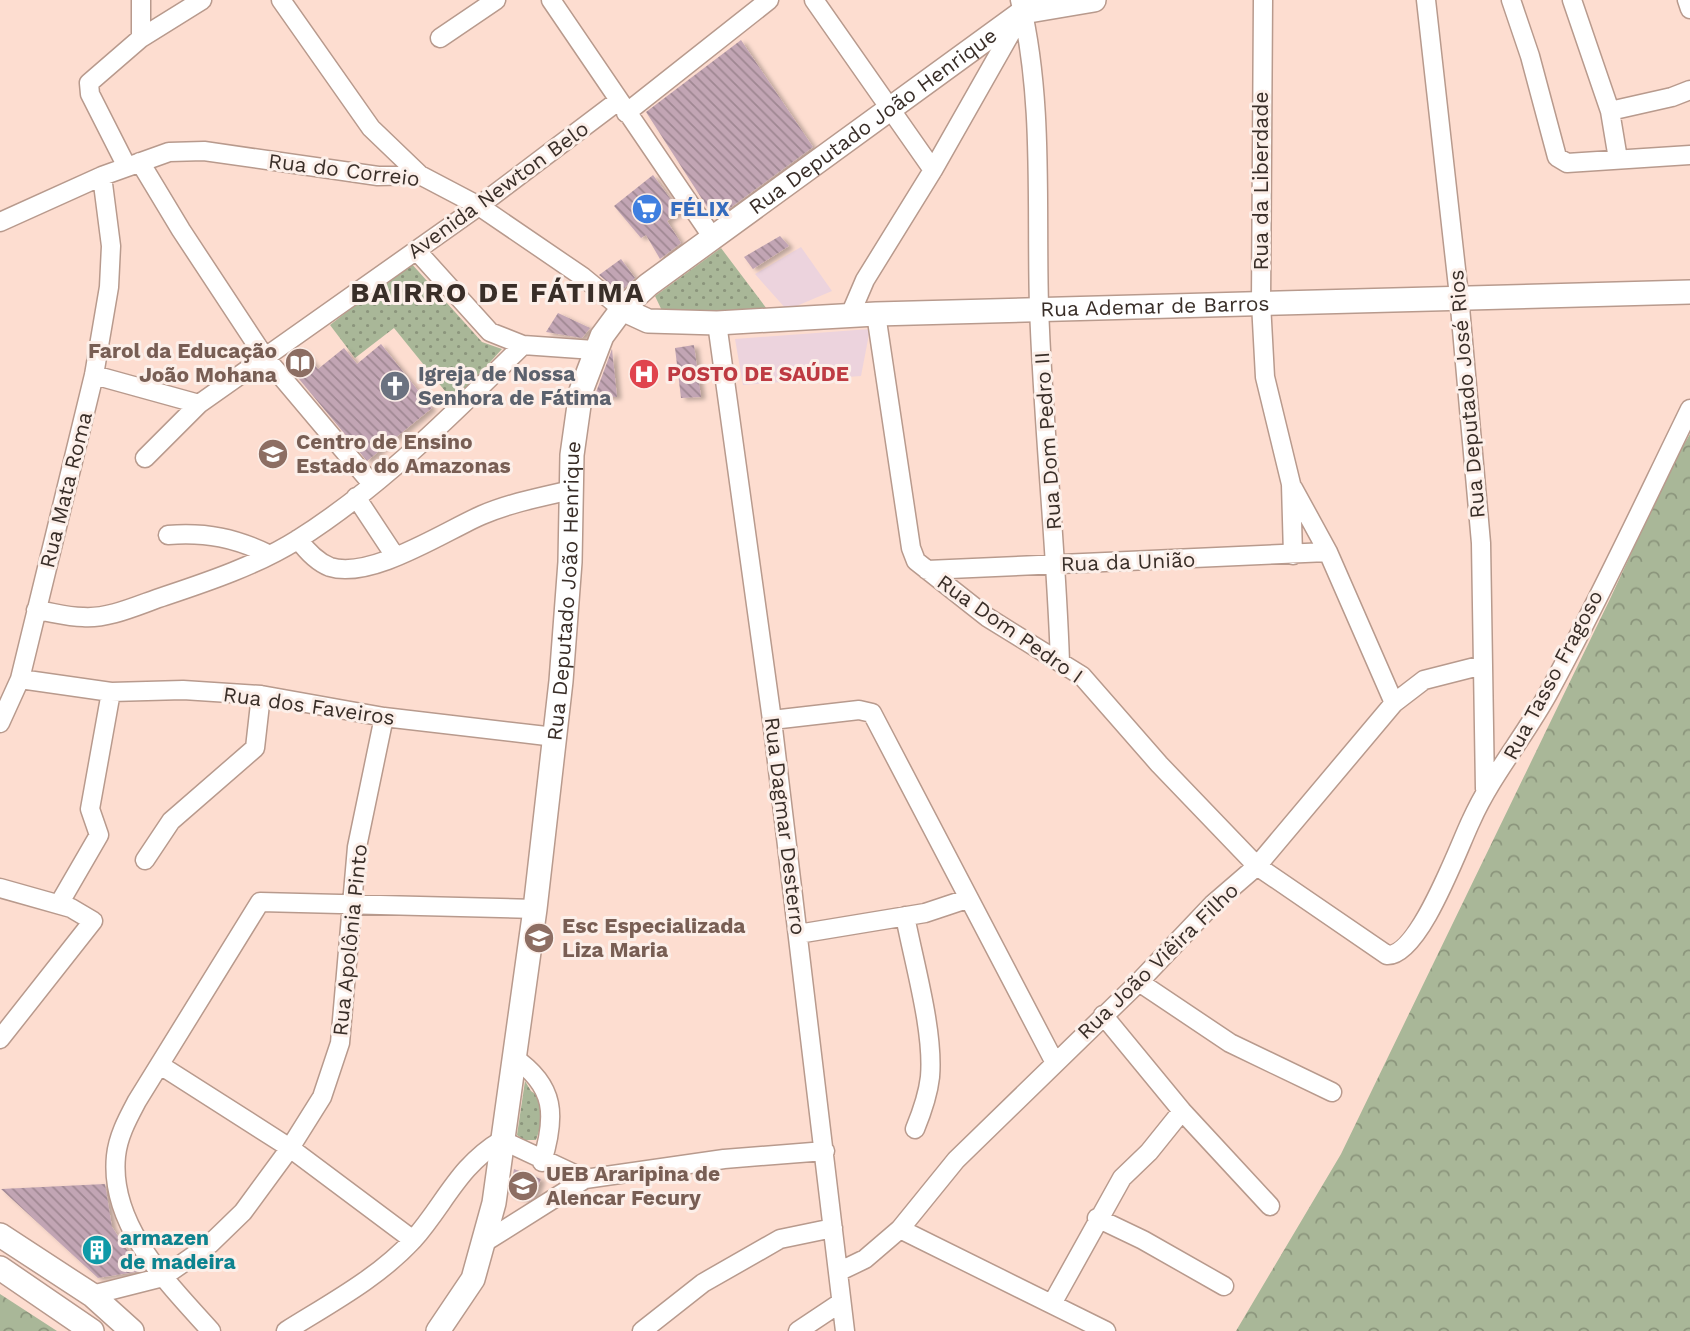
<svg xmlns="http://www.w3.org/2000/svg" width="1690" height="1331" font-family="'Work Sans',sans-serif">
<defs>
<pattern id="green-dots" width="8" height="8" patternUnits="userSpaceOnUse" patternTransform="scale(1.75)"><rect width="8" height="8" fill="#a9b798"/><path d="M2 2h.1M6 6h.1" fill="none" stroke="#8b957c" stroke-width="1.8" stroke-linecap="round"/></pattern>
<pattern id="forest-crowns" width="20" height="18" patternUnits="userSpaceOnUse" patternTransform="scale(1.75)"><rect width="20" height="18" fill="#a9b798"/><path d="M2 6a3 3 0 1 1 6 0M12 15a3 3 0 1 1 6 0" fill="none" stroke="#8b957c"/></pattern>
<pattern id="building-back-hatch" width="6" height="6" patternUnits="userSpaceOnUse" patternTransform="scale(1.75)"><rect width="6" height="6" fill="#c2a5b4"/><path d="M-1 5l2 2M0 0l6 6M5-1l2 2" fill="none" stroke="#9f8792"/></pattern>
<filter id="shadow"><feDropShadow dx="4.5" dy="2.5" stdDeviation="2" flood-color="#0004"/></filter>
</defs>
<rect width="100%" height="100%" fill="#fdddd0"/>
<path fill="#ecd3dd" d="M801 247 832 291 787 310 755 274Z
M870 329 861 376 743 385 735 339Z"/>
<path fill="url(#green-dots)" d="M721 248 770 313 665 317 655 296Z
M410 262 482 342 502 349 447 410 444 406 445 391 394 328 355 358 330 325Z
M525 1081 531 1091 541 1098 543 1119 536 1140H524L517 1135Z"/>
<path fill="url(#forest-crowns)" d="M1690 434V1331H1236L1341 1154 1610 599 1671 467Z
M0 1294 57 1331H0Z"/>
<path fill="url(#building-back-hatch)" filter="url(#shadow)" d="M741 40 813 147 715 219 646 112Z
M653 175 680 212 667 221 681 243 660 259 646 235 641 238 614 206Z
M780 236 789 246 753 269 744 257Z
M621 259 635 278 620 292 599 275Z
M558 313 590 328 582 338 546 332Z
M381 344 432 408 367 461 285 362 301 348 318 369 344 348 357 364Z
M694 345 701 397 681 398 675 348Z
M612 349 617 397 594 396 595 395Z
M514 1169 541 1179 534 1198 529 1201 509 1194Z
M105 1184 112 1227 141 1271 98 1278 1 1189Z"/>
<g fill="none" stroke-linecap="round" stroke-linejoin="round">
<g stroke="#b89a8d" stroke-width="21">
<path id="minor" d="M141 0V38
M281 0 371 128 420 175
M551 0 713 238
M814 0 933 170
M1020 0C1044 99 1036 205 1039 306 1043 425 1056 543 1060 662
M1263 0 1261 303 1265 377 1291 484 1293 555
M1426 0 1459 296 1481 543 1485 789
M1511 0 1530 56 1557 157 1567 163 1690 155
M1572 0 1610 111 1618 159
M1687 0 1690 9
M440 38 496 0
M1610 111 1672 97 1690 90
M626 113 769 0
M140 162 181 230 264 356 372 484
M127 167 90 94 89 83 141 38 202 0
M0 222 102 176 169 152 204 151 378 176 420 175 479 206 583 277 622 309
M416 250 490 332 523 345 594 350
M876 314 911 548 916 561 987 617 1082 676 1159 764 1257 866 1387 955C1419 957 1458 848 1471 821 1492 774 1526 735 1550 690 1600 598 1644 503 1690 409
M850 315 865 280 933 170 1021 15
M717 323 772 720 845 1331
M94 375 199 404
M145 458 199 404 479 206 618 101
M1293 488 1328 552 1394 703
M356 497 395 556
M168 535C206 532 236 538 270 555
M298 539C306 550 317 562 330 567 371 580 445 531 482 515 510 503 541 497 571 490
M927 570 1328 552
M36 610C51 612 67 617 83 617 110 619 140 604 165 596 210 581 257 565 297 540 381 487 453 414 523 345
M20 679 111 692 183 690 261 695 384 717 555 737
M772 720 859 710 872 713 1054 1061
M0 723 20 679 94 375 109 287 111 246 102 176
M145 860 171 821 255 748 261 695
M0 888 71 908 93 921 0 1039
M59 904 99 835 90 809 111 692
M905 916C914 963 934 1031 930 1077 928 1095 922 1112 915 1129
M798 934 925 913 967 899
M1139 982 1230 1043 1332 1092
M1103 1015 1182 1111 1270 1206
M513 1057C556 1086 556 1116 542 1162
M160 1065 290 1148 413 1240
M1097 1218 1143 1240 1224 1286
M900 1229 1106 1331
M485 1242 585 1179
M838 1272 865 1259 900 1229 956 1160 1139 982 1213 904 1257 866 1394 703 1424 680 1483 665
M92 1295 163 1277 210 1244 243 1212 290 1148 322 1097 340 1043 357 847 384 717
M1053 1302 1122 1178 1149 1152 1182 1111
M211 1331C169 1284 109 1226 116 1156 118 1136 128 1118 137 1101L260 902 535 909
M286 1331C329 1304 378 1278 413 1240 445 1204 458 1166 502 1140L585 1179 724 1159 825 1151
M642 1331 703 1283 780 1239 833 1228
M798 1331 840 1303"/>
</g>
<g stroke="#b89a8d" stroke-width="26">
<g id="major">
<path id="s1" d="M622 309 648 321 717 323 876 314 1690 292"/>
<path d="M0 1235 92 1295 132 1331"/>
<path d="M0 1268 92 1331"/>
<path id="s2" d="M438 1331 473 1279 494 1203 535 909 561 681 570 562 572 455 581 391 602 336 622 309 648 285 1023 12 1094 0"/>
</g>
</g>
<use href="#minor" stroke="#fff" stroke-width="18"/>
<use href="#major" stroke="#fff" stroke-width="23"/>
</g>
<defs>
<g id="supermarket-disc" transform="scale(1.575)"><circle r="9.5" fill="#3f7fe0" stroke="#fcefe9"/><path d="M-6-5.5h2.5l.6 2H6L4.5 2H-2.5L-4.4-4H-6ZM-1.5 3.2a1.3 1.3 0 1 0 .1 0ZM3 3.2a1.3 1.3 0 1 0 .1 0Z" fill="#fff"/></g>
<g id="library-disc" transform="scale(1.575)"><circle r="9.5" fill="#8d6e63" stroke="#fcefe9"/><path d="M-6-4Q-3-5.5-.7-3.5V5Q-3 3-6 4ZM6-4Q3-5.5 .7-3.5V5Q3 3 6 4Z" fill="#fff"/></g>
<g id="hospital-disc" transform="scale(1.575)"><circle r="9.5" fill="#e0444e" stroke="#fcefe9"/><path d="M-5-5h3v3.5h4V-5h3V5h-3V1.5h-4V5h-3Z" fill="#fff"/></g>
<g id="church-disc" transform="scale(1.575)"><circle r="9.5" fill="#6b7280" stroke="#fcefe9"/><path d="M-1.2-6h2.4v3.5h3.3v2.4h-3.3V6h-2.4V-.1h-3.3v-2.4h3.3Z" fill="#fff"/></g>
<g id="school-disc" transform="scale(1.575)"><circle r="9.5" fill="#8d6e63" stroke="#fcefe9"/><path d="M0-5L7-2L0 1L-7-2ZM-4 1L0 2.5L4 1V4Q0 6-4 4Z" fill="#fff"/></g>
<g id="building-disc" transform="scale(1.575)"><circle r="9.5" fill="#0f9aa8" stroke="#fcefe9"/><path d="M-4-6H4V6H1V3H-1V6H-4ZM-2.5-4.3h1.7v1.8h-1.7ZM.8-4.3h1.7v1.8H.8ZM-2.5-1h1.7V.8h-1.7ZM.8-1h1.7V.8H.8Z" fill="#fff"/></g>
</defs>
<g fill-rule="evenodd">
<use href="#supermarket-disc" x="647" y="209"/>
<use href="#library-disc" x="300" y="363"/>
<use href="#hospital-disc" x="644" y="374"/>
<use href="#church-disc" x="395" y="386"/>
<use href="#school-disc" x="273" y="454"/>
<use href="#school-disc" x="539" y="938"/>
<use href="#school-disc" x="523" y="1186"/>
<use href="#building-disc" x="97" y="1250"/>
</g>
<g text-anchor="middle" stroke-width="6" stroke-linejoin="round" paint-order="stroke">
<g font-size="21" fill="#392e28" stroke="#fcefe9">
<text dy="7" stroke="none"><textPath href="#s2" startOffset="1365">Rua Deputado João Henrique</textPath></text>
<text transform="translate(344 170) rotate(7)" y="7">Rua do Correio</text>
<text transform="translate(1261 181) rotate(-90)" y="7">Rua da Liberdade</text>
<text transform="translate(498 190) rotate(-36)" y="7">Avenida Newton Belo</text>
<text dy="7" stroke="none"><textPath href="#s1" startOffset="536">Rua Ademar de Barros</textPath></text>
<text transform="translate(1467 394) rotate(-95)" y="7">Rua Deputado José Rios</text>
<text transform="translate(1048 441) rotate(-94)" y="7">Rua Dom Pedro II</text>
<text transform="translate(66 490) rotate(-76)" y="7">Rua Mata Roma</text>
<text transform="translate(1128 562) rotate(-2)" y="7">Rua da União</text>
<text dy="7" stroke="none"><textPath href="#s2" startOffset="758">Rua Deputado João Henrique</textPath></text>
<text transform="translate(1010 629) rotate(35)" y="7">Rua Dom Pedro I</text>
<text transform="translate(1553 675) rotate(-62)" y="7">Rua Tasso Fragoso</text>
<text transform="translate(309 706) rotate(8)" y="7">Rua dos Faveiros</text>
<text transform="translate(785 826) rotate(83)" y="7">Rua Dagmar Desterro</text>
<text transform="translate(350 940) rotate(-84)" y="7">Rua Apolônia Pinto</text>
<text transform="translate(1158 961) rotate(-44)" y="7">Rua João Viêira Filho</text>
</g>
<g font-size="21" font-weight="bold" fill="#366cbe" stroke="#fcefe9" text-anchor="start">
<text x="670" y="216">FÉLIX</text>
</g>
<g font-size="21" font-weight="bold" fill="#785e54" stroke="#fcefe9" text-anchor="start">
<text x="277" y="358" text-anchor="end">Farol da Educação<tspan x="277" dy="24">João Mohana</tspan></text>
<text x="296" y="449">Centro de Ensino<tspan x="296" dy="24">Estado do Amazonas</tspan></text>
<text x="562" y="933">Esc Especializada<tspan x="562" dy="24">Liza Maria</tspan></text>
<text x="546" y="1181">UEB Araripina de<tspan x="546" dy="24">Alencar Fecury</tspan></text>
</g>
<g font-size="21" font-weight="bold" fill="#5b616d" stroke="#fcefe9" text-anchor="start">
<text x="418" y="381">Igreja de Nossa<tspan x="418" dy="24">Senhora de Fátima</tspan></text>
</g>
<g font-size="21" font-weight="bold" fill="#be3a42" stroke="#fcefe9" text-anchor="start">
<text x="667" y="381">POSTO DE SAÚDE</text>
</g>
<g font-size="21" font-weight="bold" fill="#0d838f" stroke="#fcefe9" text-anchor="start">
<text x="120" y="1245">armazen<tspan x="120" dy="24">de madeira</tspan></text>
</g>
<g font-size="28" font-weight="bold" letter-spacing="2" fill="#392e28" stroke="#fcefe9">
<text x="498" y="302">BAIRRO DE FÁTIMA</text>
</g>
</g>
</svg>
